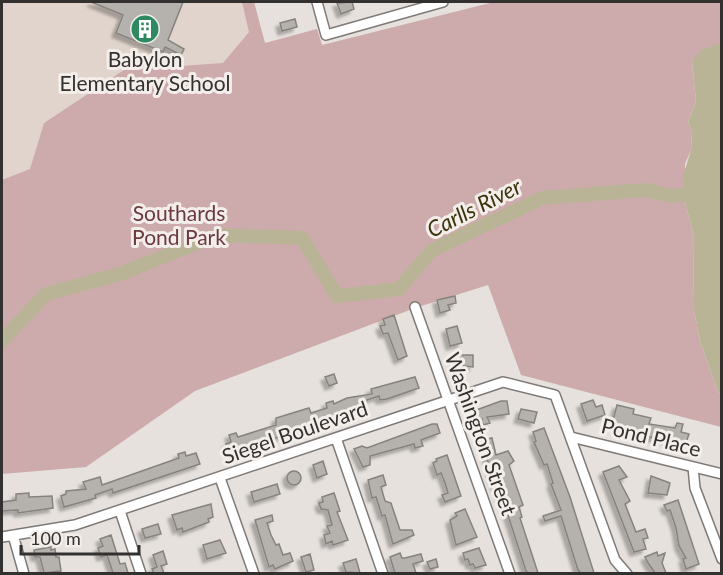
<svg xmlns="http://www.w3.org/2000/svg" width="723" height="575" font-family="Lato,sans-serif">
<defs>
<filter id="shadow"><feDropShadow dx="-4" dy="4" stdDeviation="1.5" flood-color="#0004"/></filter>
</defs>
<rect width="100%" height="100%" fill="#e6e1dd"/>
<path fill="#e0d4cc" d="M2 2H254L265 43 317 29 341 114 2 199Z"/>
<path fill="#cdabac" d="M242 2H254L265 43 317 29 322 45 494 2H721V42L692 62 696 101 688 122 692 131 691 150 685 164V202L694 237 693 305 700 341 718 392 721 393V427L521 375 488 285 415 308 195 391 86 467 2 474V180L30 169 44 123 124 70 223 63 249 32Z"/>
<path fill="#bab497" d="M721 42H722L721 393 718 392 700 341 693 305 694 237 685 202 683 176 691 150 692 131 688 122 696 101 692 62 700 51Z"/>
<g fill="none" stroke-linecap="round" stroke-linejoin="round">
<path stroke="#bab497" stroke-width="14" d="M2 341 46 294 120 274 217 235 302 238 337 296 399 289 431 251 542 198 646 190 671 196 722 192"/>
</g>
<path fill="#b5b2ad" stroke="#86837e" stroke-width="1.5" filter="url(#shadow)" d="M91 2H183L168 40 184 49 181 55 165 47 163 52 116 33 123 15Z
M352 2 354 9 341 14 337 3Z
M295 19 297 27 282 31 280 23Z
M455 296 456 303 448 305 450 310 440 313 437 300Z
M394 315 407 356 398 360 388 333 383 334 380 326 385 325 383 319Z
M457 326 462 343 450 346 446 329Z
M455 355H473V367L455 365Z
M334 374 337 383 329 386 325 377Z
M415 377 419 388 387 399 380 400 379 396 364 401 366 406 342 412 343 414 332 419 330 423 327 420 247 448 229 451 226 444 231 442 229 435 236 433 238 437 276 425V418L309 408 311 413 327 408 326 403 333 401 334 404 347 398 372 394 371 389Z
M593 400 596 407 602 405 605 415 587 421 581 404Z
M501 401H507L509 414 487 417 490 423 483 425 482 419 475 422 471 412Z
M617 405 634 409 633 414 651 418 649 424 675 428 677 423 683 424 681 432 689 434 686 443 644 436 637 431 612 424Z
M521 409 537 412 534 423 518 419Z
M432 424H437L440 433 421 440 423 446 415 448 414 444 370 456V465L363 467 354 449 362 446 367 448Z
M544 428 570 497 594 573H581L578 570 561 516 545 521 543 516 561 510 551 484 553 483 547 464 544 465 534 442 536 441 533 432Z
M492 438 496 455 508 451 514 461 509 465 523 505 519 507 522 517 520 518 538 573H528L526 571 505 506 493 480 482 440Z
M185 452 186 456 196 453 200 464 113 493 112 489 95 495 96 498 64 507 61 496 66 494V491L86 489 83 482 100 477 102 485 179 458 178 454Z
M447 455 461 496 445 502 442 495 448 493 445 483 441 473 437 475 433 463 437 461 436 459Z
M323 461 327 474 317 478 313 465Z
M619 466 627 477 619 480 630 501 625 504 636 532 645 529 648 538 643 539 646 549 634 552 603 472Z
M287 478a7 7 0 1 1 14 0a7 7 0 1 1-14 0Z
M383 475 386 485 381 487 385 501 391 503 400 530H412L414 535 393 544 385 515 382 516 376 497 372 498 368 480Z
M651 476 670 483 667 495 648 493Z
M277 484 280 494 254 502 251 492Z
M29 493V497L52 496 53 508 18 513V510L2 511V502L16 500V494Z
M334 493 340 511 337 512 348 540 333 545 332 541 326 544 324 535 330 533 327 526 332 525 328 510 321 509 319 503 323 502 322 497Z
M678 500 699 564 686 569 683 559 686 558 679 546 676 528 670 510 667 511 664 505Z
M211 504 213 517 208 519 209 522 183 532 182 528 177 530 172 515Z
M465 509 477 537 456 545 450 520 457 516 455 513Z
M272 515 273 521 267 523 271 535 276 545 279 544 283 555 290 553 293 561 275 569 273 565 269 567 255 520Z
M158 524 161 534 145 538 142 529Z
M111 535 120 564 125 563 128 573H113L107 555 101 557 98 548 103 546 100 539Z
M220 540 226 553 207 559 203 545Z
M51 547V550L55 549 56 557H59L61 571 44 573 40 557H35L34 550Z
M479 548 486 565 475 568 473 564 470 565 468 559 465 560 463 553Z
M163 551 167 564 161 566 164 573H154L152 569 157 567 153 555Z
M657 552 658 556 665 553 662 563 666 573H655L648 563 645 557Z
M400 553 402 558H405L421 554 423 561 413 564 416 573H395L390 557Z
M310 554 314 570 306 572 301 557Z
M356 559 360 573 346 572 343 563Z
M436 559 438 567 430 569 427 562Z"/>
<g fill="none" stroke-linecap="round" stroke-linejoin="round">
<g stroke="#7f7a77" stroke-width="12">
<path id="street" d="M317 2 326 35 443 2
M415 307 510 574
M571 437 722 474
M336 438 383 574
M693 467 695 488 722 559
M220 478 254 574
M120 511 141 574
M13 535 24 574
M2 537 75 525 503 382 555 395 615 560 627 574"/>
</g>
<use href="#street" stroke="#fff" stroke-width="9"/>
</g>
<defs>
<g id="building-disc" transform="scale(1.5)"><circle r="9.5" fill="#2d8960" stroke="#f3eeea"/><path d="M-4-6H4V6H1V3H-1V6H-4ZM-2.5-4.3h1.7v1.8h-1.7ZM.8-4.3h1.7v1.8H.8ZM-2.5-1h1.7V.8h-1.7ZM.8-1h1.7V.8H.8Z" fill="#fff"/></g>
</defs>
<g fill-rule="evenodd">
<use href="#building-disc" x="145" y="29"/>
</g>
<g text-anchor="middle" stroke-width="6" stroke-linejoin="round" paint-order="stroke">
<g font-size="21" fill="#33312f" stroke="#f3eeea">
<text x="145" y="67">Babylon<tspan x="145" dy="24">Elementary School</tspan></text>
</g>
<g font-size="21" fill="#6b3a3d" stroke="#f3eeea">
<text x="179" y="221">Southards<tspan x="179" dy="24">Pond Park</tspan></text>
</g>
<g font-size="21" fill="#33312f" stroke="#f3eeea">
<text transform="translate(295 433) rotate(-19)" y="7">Siegel Boulevard</text>
<text transform="translate(480 434) rotate(70)" y="7">Washington Street</text>
<text transform="translate(651 438) rotate(14)" y="7">Pond Place</text>
</g>
<g font-size="22" font-style="italic" fill="#3a330c" stroke="#f3eeea">
<text transform="translate(474 208) rotate(-27)" y="8">Carlls River</text>
</g>
</g>
<rect width="723" height="575" fill="none" stroke="#33312f" stroke-width="6"/>
<path d="M21 545v9h118v-9" fill="none" stroke="#33312f" stroke-width="3"/>
<text x="30" y="545" font-size="18" fill="#33312f" stroke="#f3eeea" stroke-width="4.5" paint-order="stroke">100 m</text>
</svg>
